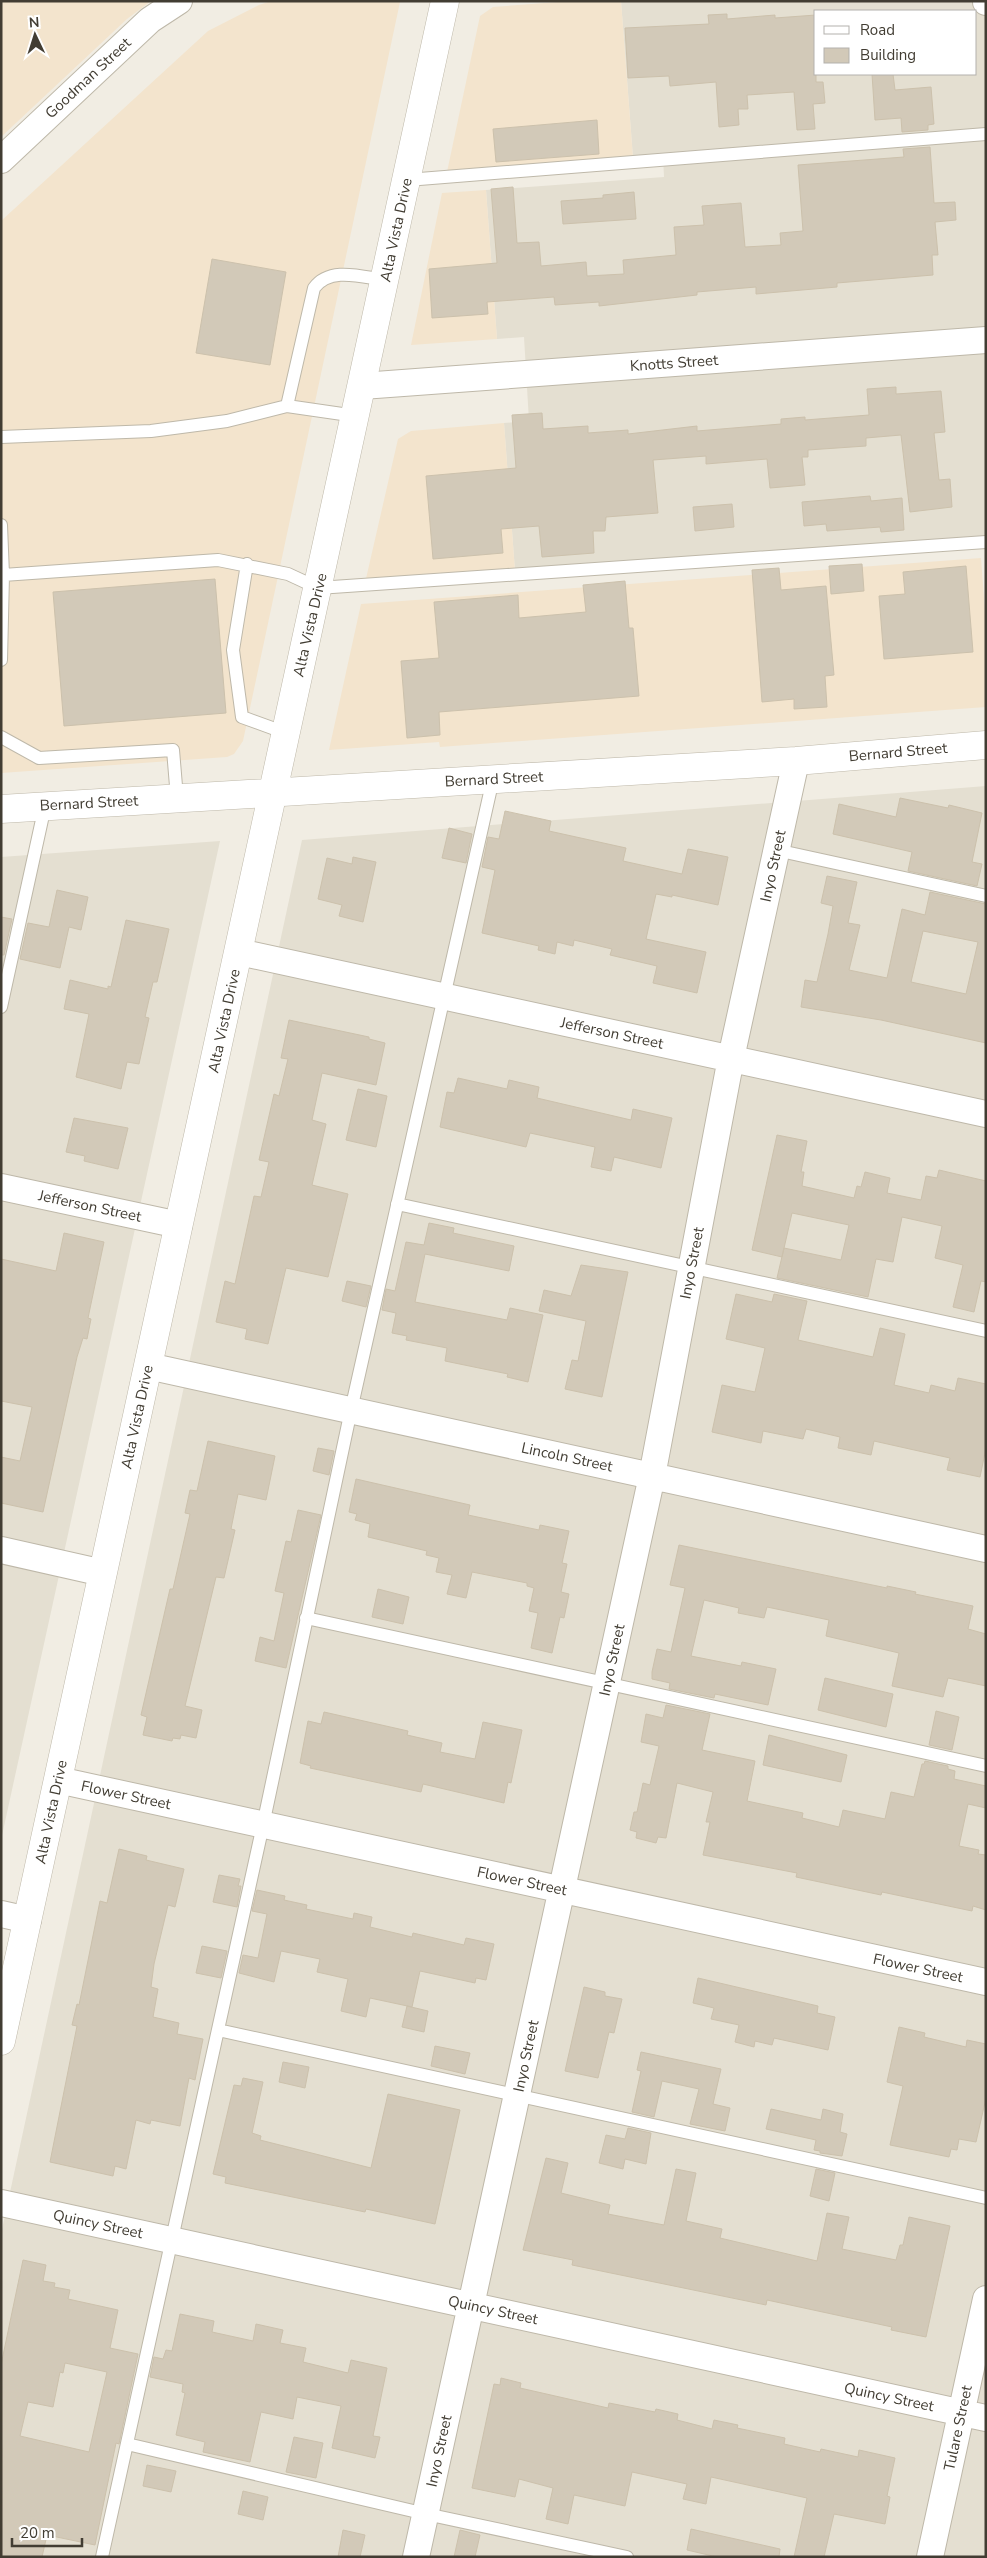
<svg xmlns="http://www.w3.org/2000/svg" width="987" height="2558" font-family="'Nunito Sans',sans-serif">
<rect width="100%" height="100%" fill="#f1ede3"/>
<path fill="#e4dfd1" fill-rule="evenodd" d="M621 1H986V536L515 571 504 423 529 421 524 337 497 339 486 190 664 177 663 156 633 158ZM816 11H976V74H816Z
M986 786V2557H1V2234L302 840Z
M220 841 1 1840V857Z"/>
<path fill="#f3e4cd" d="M1 1H151L127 19 1 137Z
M271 1 400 2 243 741 234 754 227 757 1 773V221L208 31 259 5Z
M571 1H621L633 158 447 172 480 16 493 7Z
M486 190 497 339 411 345 442 193Z
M504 423 515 571 365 583 398 439 411 431Z
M981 558 986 625V707L440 747 439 742 329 750 361 604Z"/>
<path fill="#d2c9b8" stroke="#ccc1ac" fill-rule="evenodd" d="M727 14V19L775 15V18L816 15V82H823L825 103 813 104 815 129 797 130 794 92 747 95 748 109H738L739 125 719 127 716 82 670 86 669 76 628 78 625 28 709 24 708 15Z
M872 74H893L895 90 931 87 934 124 928 125V130L902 132 901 118 875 120Z
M597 120 599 154 496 162 493 129Z
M930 147 934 203 955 202 956 220 935 222 938 255H932L933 275 837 283V287L756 294V287L697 292V295L599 306V302L555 305 554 297 487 302 488 314 432 318 429 269 497 263 491 189 513 187 517 243 539 242 541 266 586 262 587 276 624 274 623 260 676 255 674 227 704 225 702 206 741 203 745 247 781 245 780 233 803 231 798 165 904 157 903 149Z
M634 192 636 219 563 224 561 201 603 198V195Z
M212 259 286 272 270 365 196 353Z
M896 387V394L941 391 945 432 934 433 939 480 950 479 952 507 910 512 901 435 866 438V446L808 450V457H802L805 485 770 488 767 459 706 464V456L653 460 658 513 606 517 605 531H593L594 553 542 557 539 526 501 529 503 553 433 559 426 476 516 468 512 415 542 413 543 429 588 426V433L628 430V434L697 426V431L781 424V419L805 417V420L869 415 867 389Z
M870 496 871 501 902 498 904 530 881 532 880 527 827 531 826 524 804 526 802 502Z
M732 504 734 527 695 531 693 507Z
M862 564 864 591 831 594 829 566Z
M966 566 973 652 884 659 879 596 905 594 903 572Z
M779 568 781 590 826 586 834 675 825 676 827 707 794 709V699L762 702 752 570Z
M215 579 226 713 64 726 53 592Z
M625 581 629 628H633L639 696 439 712 440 735 407 738 401 661 439 658 434 602 518 595 519 618 586 612 583 585Z
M900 798 948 808 949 805 982 813 972 862 982 864 977 886 908 871 912 852 833 834 839 804 896 817Z
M505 811 551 821 549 831 626 848 623 861 682 874 688 849 728 857 718 905 672 895V897L656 894 646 939 706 952 697 993 653 983 657 966 610 955 612 949 574 940 573 946 557 942 555 954 538 950 539 946 482 933 495 870 482 867 488 837 499 839Z
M449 828 472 834 466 863 442 858Z
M353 857 376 862 363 922 339 916 342 905 318 899 327 858 352 864Z
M827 876 857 882 848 923 860 925 849 970 887 978 902 909 925 915 930 892 986 904V1043L881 1020 801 1007 805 980 817 982 828 934 833 906 821 903ZM923 931 978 942 966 994 911 982Z
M57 890 88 897 81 930 69 927 60 968 20 959 28 923 49 927Z
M1 917 12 919 4 955H1Z
M126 920 169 929 157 982H153L145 1017 149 1018 139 1064 127 1062 121 1089 76 1077 89 1014 64 1009 70 980 108 989V986L111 987Z
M289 1020 369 1037V1039L385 1043 376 1085 322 1073 312 1120 326 1124 312 1185 348 1194 328 1277 286 1268 268 1344 245 1339 247 1329 216 1322 225 1281 235 1284 254 1196 261 1197 269 1162 259 1160 274 1094 279 1096 288 1059 281 1058Z
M458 1078 507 1089 509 1080 539 1087 537 1098 631 1120 633 1109 672 1118 661 1168 614 1157 611 1171 591 1167 595 1147 530 1133 526 1147 440 1127 447 1092 454 1093Z
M358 1089 387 1096 376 1147 346 1140Z
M74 1118 128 1128 118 1169 84 1161 85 1156 66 1152Z
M777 1135 807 1141 801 1172H804L802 1186 854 1198 857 1186 861 1187 865 1172 890 1178 887 1193 921 1200 926 1176 937 1178 939 1170 986 1181V1282L981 1281 974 1312 953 1307 963 1265 935 1258 942 1226 902 1217 893 1262 876 1259 868 1297 777 1278 784 1248 841 1260 849 1225 792 1213 782 1257 752 1250Z
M429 1223 454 1228 453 1233 514 1246 509 1271 425 1254 415 1302 507 1320 510 1308 543 1315 528 1382 507 1377 508 1374 445 1361 447 1348 406 1340 407 1336 392 1333 396 1313 382 1310 386 1289 395 1291 406 1242 424 1245Z
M64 1233 104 1242 88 1318 91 1319 87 1339 83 1338 77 1357 43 1512 1 1503V1457L20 1461 32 1407 1 1401V1259L56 1271Z
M581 1265 628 1272 602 1397 565 1389 572 1360 578 1361 586 1321 539 1311 544 1290 571 1296Z
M347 1281 371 1286 366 1307 342 1301Z
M736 1294 772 1302 774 1294 807 1301 798 1340 873 1357 880 1328 905 1334 894 1385 929 1393 931 1385 955 1391 958 1378 986 1384V1448L980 1477 947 1470 950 1458 874 1441 871 1455 838 1448 840 1437 806 1429 803 1439 763 1431 761 1443 712 1432 722 1385 755 1392 765 1348 726 1339Z
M208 1441 275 1456 266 1500 238 1494 231 1529 235 1530 224 1578 216 1577 185 1706 202 1710 196 1738 181 1735 180 1739 173 1738 172 1741 143 1735 147 1717 141 1715 170 1589H173L190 1514 185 1513 190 1490 197 1491Z
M318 1448 334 1451 329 1475 313 1471Z
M356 1479 470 1505 468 1515 539 1530 540 1525 569 1531 562 1563 567 1564 561 1592 569 1594 564 1618 560 1617 552 1653 531 1648 538 1613 529 1611 534 1588 527 1586V1583L472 1572 466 1598 447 1594 452 1575 436 1572 439 1558 426 1555 427 1551 368 1537 370 1524 355 1520 357 1514 349 1512Z
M298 1510 321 1515 286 1668 255 1661 260 1637 274 1641 284 1593 275 1591 286 1541 291 1542Z
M679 1545 887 1588V1586L916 1592 915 1594 973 1606 968 1629 986 1634V1686L948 1678 943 1697 892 1686 899 1653 826 1636 829 1620 767 1607 764 1618 738 1613 739 1608 704 1600 691 1656 741 1666 742 1662 776 1669 768 1705 715 1694 714 1698 669 1689 670 1683 652 1679V1672L657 1649 671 1652 685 1588 670 1585Z
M378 1589 409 1597 403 1624 372 1617Z
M825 1678 893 1694 886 1727 818 1710Z
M666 1705 710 1714 702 1750 755 1761 747 1801 803 1813 802 1818 839 1827 843 1810 885 1819 891 1792 914 1797 922 1764H924L925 1761 948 1766V1769L955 1771 954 1779 986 1786V1808L968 1804 959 1846 979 1850 978 1854 986 1855V1910L973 1906 972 1911 882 1892 881 1895 796 1877 797 1873 703 1855 710 1822H706L713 1792 677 1783 666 1838 658 1837 656 1843 636 1838 637 1832 630 1830 634 1812H637L643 1783 650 1785 659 1746 641 1742 646 1714 663 1718Z
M936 1711 959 1717 952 1750 929 1745Z
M324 1712 408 1731 407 1735 442 1743 440 1752 475 1759 483 1722 522 1730 511 1783 508 1782 504 1803 423 1784 421 1792 310 1768 311 1766 300 1763 308 1721 321 1724Z
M769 1735 847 1755 841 1782 763 1765Z
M119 1849 147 1856 146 1860 184 1869 175 1907 168 1905 154 1964 151 1987 158 1989 153 2017 179 2023 177 2034 203 2039 195 2080 189 2078 180 2126 151 2120 150 2124 136 2120 126 2169 115 2166 113 2176 50 2162 77 2026 72 2025 77 2004 79 2005 100 1901 107 1903Z
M219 1875 240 1879 238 1886H241L237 1907 213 1902Z
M257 1890 285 1896 284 1900 307 1905 306 1909 353 1919 354 1913 372 1917 370 1927 412 1937 413 1933 464 1945 466 1938 494 1944 486 1980 476 1978 475 1983 420 1971 412 2007 370 1998 366 2017 341 2011 348 1979 317 1972 320 1959 281 1951 274 1982 239 1973 243 1955 258 1958 267 1914 252 1911Z
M202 1946 227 1951 221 1978 196 1973Z
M698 1978 818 2006 817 2013 835 2017 828 2050 774 2038 772 2045 755 2041 754 2047 735 2042 739 2025 711 2019 714 2008 693 2003Z
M584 1987 605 1992V1996L622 1999 614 2033 609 2032 598 2078 565 2071Z
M407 2006 428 2011 424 2032 402 2027Z
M899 2027 925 2033 924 2037 966 2047 967 2040 986 2044V2098L976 2142 959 2139 957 2150 951 2149 949 2157 890 2145 903 2086 887 2082Z
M435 2046 470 2053 465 2074 431 2066Z
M641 2052 721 2069 713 2104 730 2108 725 2131 690 2124 699 2089 662 2081 654 2117 632 2112 641 2071 637 2070Z
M283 2062 309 2067 305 2088 279 2082Z
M243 2078 263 2082 252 2133 261 2136 260 2140 371 2168 388 2094 460 2110 435 2224 366 2209 365 2212 225 2183 226 2177 213 2174 234 2085 241 2086Z
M771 2109 821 2120 823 2109 843 2114 840 2132 847 2134 842 2156 820 2153V2151L814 2150 816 2140 766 2129Z
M628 2128 651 2133 646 2164 625 2159 623 2169 599 2163 606 2135 625 2139Z
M546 2158 568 2163 561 2193 610 2205 608 2214 664 2225 676 2169 696 2173 686 2221 722 2229 720 2238 817 2261 827 2213 849 2217 842 2249 896 2260 900 2245H903L909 2217 950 2226 926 2337 891 2330 892 2327 767 2300 766 2305 572 2265 573 2260 523 2250Z
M816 2169 835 2173 829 2201 810 2196Z
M23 2260 46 2265 43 2281 55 2283 54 2287 70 2290 68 2299 118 2310 110 2348 138 2354 119 2444 116 2443 95 2545 47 2535 42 2557H1V2365ZM65 2363 107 2372 89 2452 20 2436 28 2402 53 2407 60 2372 63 2373Z
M180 2314 214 2321 212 2332 253 2341 256 2324 283 2330 280 2343 306 2348 303 2362 348 2373 351 2360 387 2368 373 2436 380 2437 375 2458 332 2448 341 2406 297 2397 293 2419 261 2412 250 2462 203 2452 205 2442 176 2435 185 2393 182 2392 183 2384 150 2377 154 2357 163 2359 166 2350 172 2351Z
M501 2378 521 2383 520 2388 608 2408 609 2403 655 2412 656 2409 678 2414 677 2420 712 2429 714 2420 738 2425 737 2428 785 2438 784 2444 820 2452 821 2449 858 2457 859 2450 895 2458 887 2496 890 2497 885 2524 834 2514 824 2557H794L807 2498 711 2477 706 2504 683 2499 687 2484 632 2472 625 2506 574 2495 568 2524 546 2519 553 2488 519 2479 515 2497 472 2488 494 2384 500 2385Z
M294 2437 323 2443 316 2478 286 2472Z
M147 2465 176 2471 171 2492 143 2486Z
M243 2491 268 2497 263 2520 238 2514Z
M691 2529 780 2549 779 2557H717L687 2550Z
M343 2530 365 2535 360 2557H338Z
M460 2530 480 2535 475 2557H454Z"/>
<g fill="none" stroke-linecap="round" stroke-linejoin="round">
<g stroke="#beb8a9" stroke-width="14">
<path id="service" d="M407 180 986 134
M287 406 314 288C330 266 362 277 385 280
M1 437 151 431 227 421 287 406 356 416
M1 525 3 575
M247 564 233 650 242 717 286 733
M1 660 3 575 218 560 288 574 318 588 986 542
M1 737 39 758 173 750 177 798
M776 850 986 896
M1 1007 45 806
M397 1204 986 1331
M306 1618 986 1766
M218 2030 986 2198
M127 2444 426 2514 627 2557
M102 2557 263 1825 351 1410 493 779"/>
</g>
<g stroke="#beb8a9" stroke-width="28">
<path id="minor" d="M986 1V2
M1 160 150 20 179 1
M362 386 986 340
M239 952 986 1114
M1 1187 179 1225
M148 1366 986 1549
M1 1550 103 1573
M58 1780 986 1982
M1 1914 28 1920
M1 2203 986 2418
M416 2557 652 1476 731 1058 796 761
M930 2557 986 2299"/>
</g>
<g stroke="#beb8a9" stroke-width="29">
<path id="tertiary" d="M1 809 796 761 986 745
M1 2041 445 1"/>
</g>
<use href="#service" stroke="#fff" stroke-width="12"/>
<use href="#minor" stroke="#fff" stroke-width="26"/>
<use href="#tertiary" stroke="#fff" stroke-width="28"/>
</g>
<g text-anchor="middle" stroke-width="4" stroke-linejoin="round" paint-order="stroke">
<g font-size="15" fill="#423d33" stroke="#fff">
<text transform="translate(88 78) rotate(-43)" y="5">Goodman Street</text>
<text transform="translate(396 230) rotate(-78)" y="5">Alta Vista Drive</text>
<text transform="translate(674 363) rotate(-4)" y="5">Knotts Street</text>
<text transform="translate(310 625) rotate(-77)" y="5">Alta Vista Drive</text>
<text transform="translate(898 752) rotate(-5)" y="5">Bernard Street</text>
<text transform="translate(494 779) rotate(-3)" y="5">Bernard Street</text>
<text transform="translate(89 803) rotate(-3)" y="5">Bernard Street</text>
<text transform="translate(773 866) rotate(-78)" y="5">Inyo Street</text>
<text transform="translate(224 1021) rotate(-78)" y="5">Alta Vista Drive</text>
<text transform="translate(612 1033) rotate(12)" y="5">Jefferson Street</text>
<text transform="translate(90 1206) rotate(12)" y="5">Jefferson Street</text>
<text transform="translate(692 1263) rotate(-79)" y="5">Inyo Street</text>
<text transform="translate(137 1417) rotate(-78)" y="5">Alta Vista Drive</text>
<text transform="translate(567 1457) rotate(12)" y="5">Lincoln Street</text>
<text transform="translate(612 1660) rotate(-78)" y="5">Inyo Street</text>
<text transform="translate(126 1795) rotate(12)" y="5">Flower Street</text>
<text transform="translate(51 1812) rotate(-78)" y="5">Alta Vista Drive</text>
<text transform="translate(522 1881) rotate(12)" y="5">Flower Street</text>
<text transform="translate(918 1968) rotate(12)" y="5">Flower Street</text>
<text transform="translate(526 2056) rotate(-78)" y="5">Inyo Street</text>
<text transform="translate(98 2224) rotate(12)" y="5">Quincy Street</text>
<text transform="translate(493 2310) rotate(12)" y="5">Quincy Street</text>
<text transform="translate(889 2397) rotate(12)" y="5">Quincy Street</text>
<text transform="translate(958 2428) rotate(-78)" y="5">Tulare Street</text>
<text transform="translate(439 2451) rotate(-78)" y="5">Inyo Street</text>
</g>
</g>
<rect width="987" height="2558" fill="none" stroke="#423d33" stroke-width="5"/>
<rect x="814" y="10" width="162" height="65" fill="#ffffff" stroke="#b3b1ad"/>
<rect x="824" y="26" width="25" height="8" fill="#ffffff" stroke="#b3b1ad"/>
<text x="860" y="35" font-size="15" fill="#423d33">Road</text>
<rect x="824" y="48" width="25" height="15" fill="#d2c9b8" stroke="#b3b1ad"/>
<text x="860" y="60" font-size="15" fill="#423d33">Building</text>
<g transform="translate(35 35) rotate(356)" stroke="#ffffff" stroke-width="4" paint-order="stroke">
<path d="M0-4L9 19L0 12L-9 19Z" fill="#423d33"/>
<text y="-8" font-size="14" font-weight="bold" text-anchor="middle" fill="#423d33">N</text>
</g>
<path d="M12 2538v8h70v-8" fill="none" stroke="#423d33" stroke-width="2.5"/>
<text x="20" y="2538" font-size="15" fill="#423d33" stroke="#ffffff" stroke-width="4" paint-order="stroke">20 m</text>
</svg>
